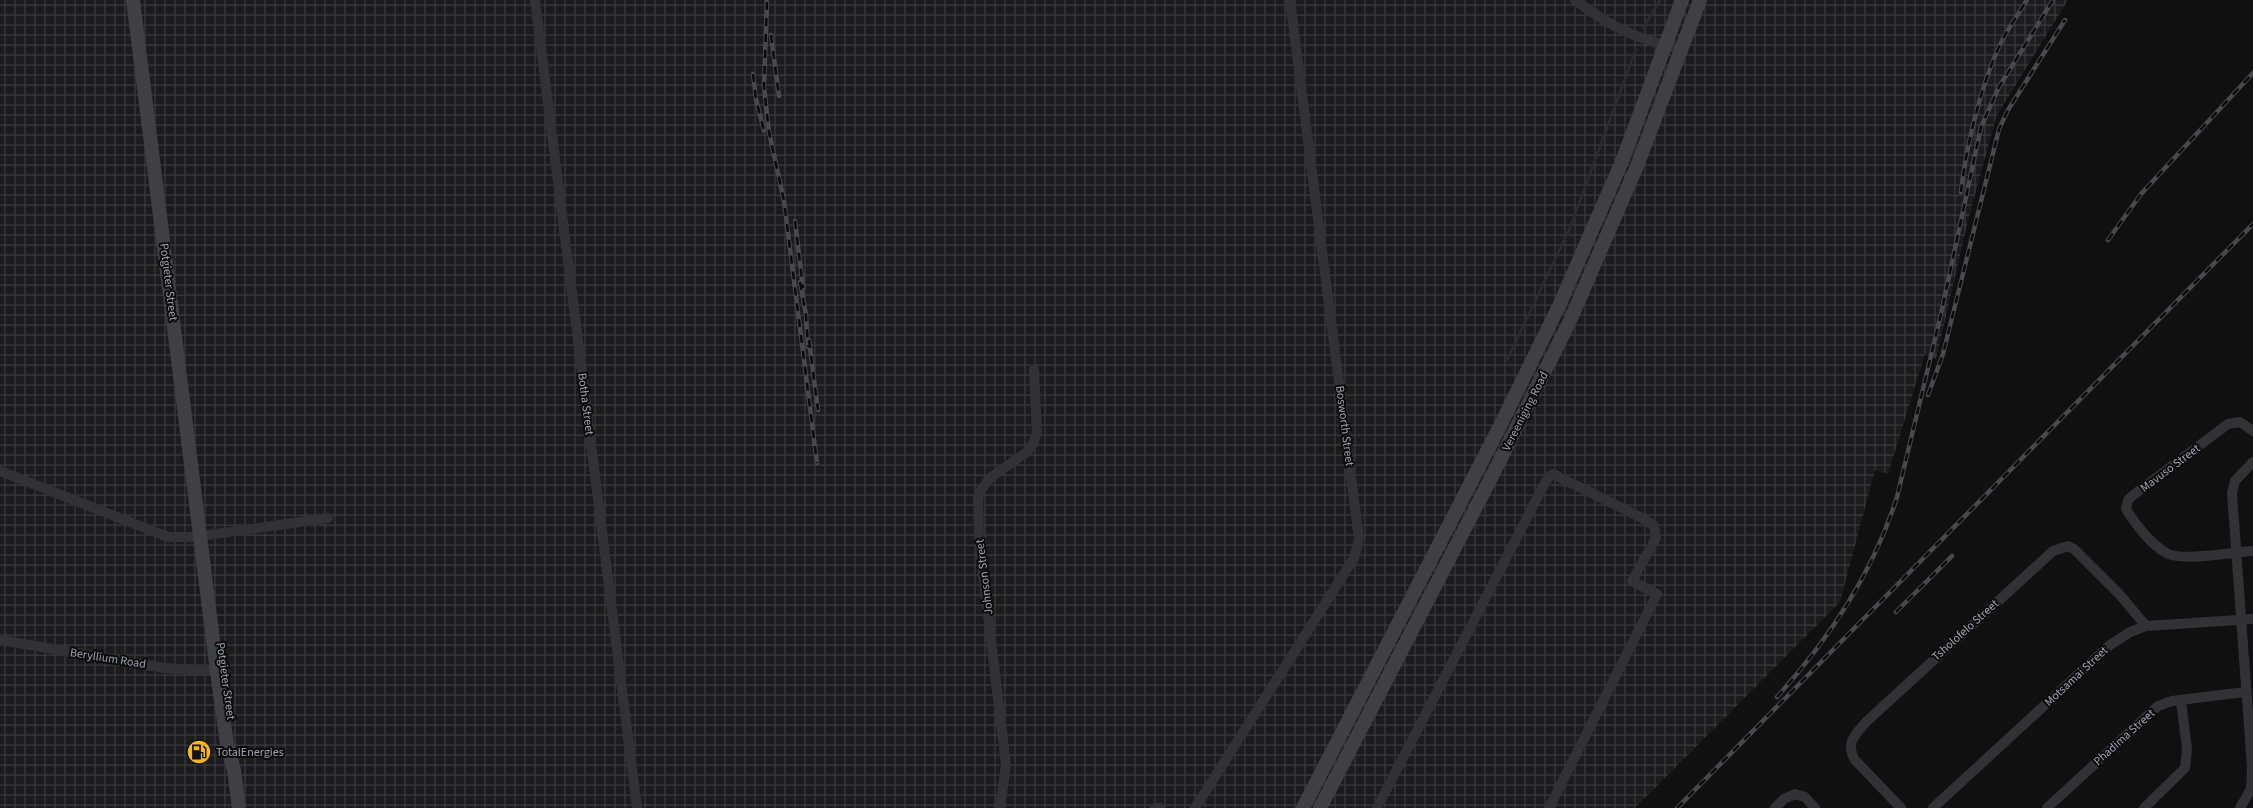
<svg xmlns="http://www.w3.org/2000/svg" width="2253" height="808" font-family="'Source Sans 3',sans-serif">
<defs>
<pattern id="industrial-grid" width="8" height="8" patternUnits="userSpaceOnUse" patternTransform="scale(1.25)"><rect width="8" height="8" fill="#1c1c1e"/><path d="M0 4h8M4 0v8" fill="none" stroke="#3a3a3c"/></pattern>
</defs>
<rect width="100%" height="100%" fill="#101011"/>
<path fill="url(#industrial-grid)" d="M0 0H2068L1996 117 1968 221 1936 359 1925 354 1888 474 1875 470 1840 602 1635 808H0Z"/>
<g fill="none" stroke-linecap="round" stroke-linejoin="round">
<path stroke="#262e35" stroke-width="2.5" d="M1643 28 1660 0
M1507 360 1570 228 1636 49"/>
<path stroke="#313136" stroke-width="10" d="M535 0 637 808
M1575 0C1612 28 1637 39 1682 50
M2253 431 2240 422 2228 424 2132 496 2128 500 2126 509C2135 524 2152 546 2168 554 2185 561 2233 552 2253 551
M0 471 168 537H194L328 518
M0 640 164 668 225 672
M1000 808 1006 765 979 540 978 498 981 490 990 478 1027 452 1033 444 1037 433 1034 370
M1155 808H1160
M1195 808 1354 558 1359 539 1290 0
M1377 808 1547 479 1553 474 1646 520 1654 526 1656 538 1632 581 1657 594 1549 808
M1775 808 1784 799 1795 794 1805 797 1815 808
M1901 808 1855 760C1845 743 1855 735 1866 722L2053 551 2068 546 2074 549 2120 595 2146 626
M1933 808 2110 645 2130 632 2146 626 2253 619
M2047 808 2158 706 2172 701 2245 692
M2144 808 2185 768 2187 749 2181 701
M2240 808 2251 789 2252 768 2232 493 2235 481 2253 462"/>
<path stroke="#3f4046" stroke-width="14" d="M133 0 217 672 227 744 234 770 239 808
M1303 808 1499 428 1559 306 1623 159 1682 0
M1320 808 1490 480 1569 323 1637 166 1700 0"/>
<g stroke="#47494f" stroke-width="4.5">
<path id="rail" d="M767 2 764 87 769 132 784 201 817 463
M771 35 779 96
M753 74 756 99 764 131
M1961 192C1966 145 1983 75 2006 33 2013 22 2020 11 2027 0
M795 221 803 288
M2108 240 2141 194 2253 73
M800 282 806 315 808 347
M809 340 818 410
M1928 395 1943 354 1999 129 2008 110 2065 20
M1896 612 1952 556
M1777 697C1830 638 1873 573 1897 497L1941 314 1981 127 1999 87 2053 0
M1677 808 2253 224"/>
</g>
<use href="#rail" stroke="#0b0b0c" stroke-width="2.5" stroke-dasharray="8" stroke-linecap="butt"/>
</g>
<defs>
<g id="fuel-disc" transform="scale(1.25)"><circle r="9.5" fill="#f8b621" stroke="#0b0b0c"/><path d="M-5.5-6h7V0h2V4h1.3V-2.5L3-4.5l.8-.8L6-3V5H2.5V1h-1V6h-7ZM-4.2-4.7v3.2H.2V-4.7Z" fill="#111"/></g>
</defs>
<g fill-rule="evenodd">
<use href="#fuel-disc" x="199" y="752"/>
</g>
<g text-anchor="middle" stroke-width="4" stroke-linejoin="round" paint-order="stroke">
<g font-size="12" fill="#a0a5b3" stroke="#0b0b0c">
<text transform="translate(169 282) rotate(83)" y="4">Potgieter Street</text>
<text transform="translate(586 404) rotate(83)" y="4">Botha Street</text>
<text transform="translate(1525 411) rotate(-63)" y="4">Vereeniging Road</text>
<text transform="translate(1345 426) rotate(83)" y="4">Bosworth Street</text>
<text transform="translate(2170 468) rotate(-37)" y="4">Mavuso Street</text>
<text transform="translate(984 577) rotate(-97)" y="4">Johnson Street</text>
<text transform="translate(1965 630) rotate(-42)" y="4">Tsholofelo Street</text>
<text transform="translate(108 658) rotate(9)" y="4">Beryllium Road</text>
<text transform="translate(2076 676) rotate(-43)" y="4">Motsamai Street</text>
<text transform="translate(226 681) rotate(82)" y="4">Potgieter Street</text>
<text transform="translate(2124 737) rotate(-42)" y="4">Phadima Street</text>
</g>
<g font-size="12" fill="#a0a5b3" stroke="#0b0b0c" text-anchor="start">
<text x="216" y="756">TotalEnergies</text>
</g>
</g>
</svg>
